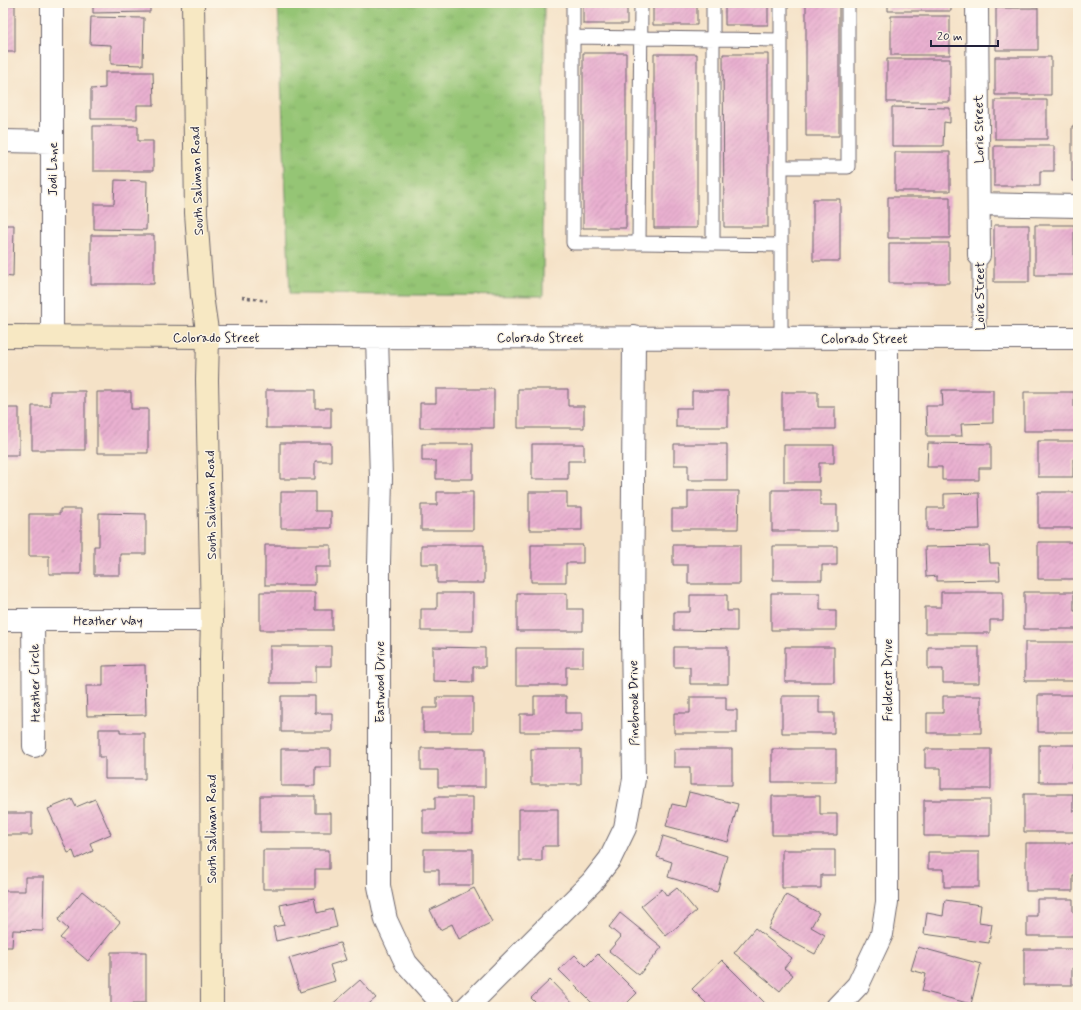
<svg xmlns="http://www.w3.org/2000/svg" width="1081" height="1010" font-family="Mynerve,sans-serif">
<defs>
<pattern id="grass-tufts" width="24" height="20" patternUnits="userSpaceOnUse"><rect width="24" height="20" fill="#95c575"/><path d="M3 7l-1-3M5 7V3M7 7l1-3M15 17l-1-3M17 17v-4M19 17l1-3" fill="none" stroke="#80a966"/></pattern>
<pattern id="building-hatch" width="6" height="6" patternUnits="userSpaceOnUse"><rect width="6" height="6" fill="#e9b0d0"/><path d="M-1 1l2-2M0 6l6-6M5 7l2-2" fill="none" stroke="#c897b4"/></pattern>
</defs>
<rect width="100%" height="100%" fill="#fcf5e5"/>
<filter id="ink" filterUnits="userSpaceOnUse"><feTurbulence type="fractalNoise" baseFrequency=".025" numOctaves="2"/><feDisplacementMap in="SourceGraphic" scale="8" xChannelSelector="R" yChannelSelector="G"/><feConvolveMatrix kernelMatrix="1 2 1 2 8 2 1 2 1" color-interpolation-filters="sRGB"/></filter>
<filter id="wash" filterUnits="userSpaceOnUse"><feTurbulence type="fractalNoise" baseFrequency=".012" numOctaves="4" result="noise"/><feDisplacementMap in="SourceGraphic" scale="16" xChannelSelector="R" yChannelSelector="G"/><feGaussianBlur stdDeviation="0.9" result="paint"/><feColorMatrix in="noise" values="0 0 0 0 0 0 0 0 0 0 0 0 0 0 0 0 0 1.4 0 .05"/><feComposite in="paint" operator="in"/></filter>
<g filter="url(#wash)">
<rect width="100%" height="100%" fill="#f5e2c7"/>
<path fill="url(#grass-tufts)" stroke="#5c7458" d="M278 3H544L543 296 290 294Z"/>
<g id="blocks">
<path fill="url(#building-hatch)" d="M93 3H150V12L93 13Z
M583 3H627V24H583Z
M653 3H697V25H653Z
M725 3H768V25H725Z
M806 3H839V136H806Z
M888 3H951V11H888Z
M3 5H15V52H3Z
M996 8H1038V50H996Z
M891 16H950V55H891Z
M91 17 144 18 143 65 111 64V45L90 44Z
M583 53H626V228H583Z
M654 54H697V228H654Z
M723 54H768V227H724Z
M995 57H1051V95H995Z
M887 59H950V102H887Z
M105 72H153L154 105H137V119H91V89L105 88Z
M995 100H1047V139H995Z
M892 107 950 108V123L944 122 943 146H892Z
M93 126H138V141H153V171H93Z
M1072 126H1078V181H1072Z
M994 146H1054V171H1040V186H994Z
M895 152H950V191H895Z
M115 180 147 181 146 230 94 229V204H114Z
M888 197H950V238H888Z
M813 199H840V261H813Z
M3 225H14L13 277 3 276Z
M994 225H1029V282H994Z
M1035 225H1074V275H1035Z
M91 235H154V284H91Z
M889 243H949V283H889Z
M436 389H494V428H420V403H436Z
M518 389H568V406H584V428H518Z
M266 390H315V408H331V428H266Z
M942 390H993V423L961 424 962 436H927L926 406H943Z
M50 391H85V450H32V406H50Z
M692 391H728V427H676V408H692Z
M97 392H131V409H148V453H97Z
M782 392H818V407H835V429H782Z
M1024 392H1074V407H1078V431H1024Z
M3 408H19V455H3Z
M1038 441H1078V459H1073V477H1038Z
M280 443H331V461H315V479H280Z
M928 443 991 444V468H979V480H942V467H927Z
M422 444H473V479H436V461H422Z
M532 444H584V461H568V479H532Z
M674 444H727V480H688V465H674Z
M784 445H834V463H819V482H784Z
M772 490H820V505H837V531H772Z
M688 491H739L738 529H672V509H688Z
M281 492H315V511H331V528H281Z
M437 492H473V530H421V505H437Z
M529 492H567V507H582V530H529Z
M1038 492H1078V528H1038Z
M979 493 980 529 927 530V508H944V494Z
M60 509H81V574H49V556H29V514H60Z
M99 513 146 514V554H120V575H94V546H99Z
M3 522H4L5 555H3Z
M1038 542H1078V563H1075V579H1038Z
M265 545H331V567H315V585H265Z
M421 545H484V583H437V564H421Z
M531 545H583V563H566V582H531Z
M673 545H740V584H688V565H673Z
M773 546H837V565H822V580H773Z
M989 546 990 563H999L1000 580 937 581V576L926 577 925 547Z
M260 592H315V610H332V630H260Z
M941 592H1003V620H990V633H925V607H941Z
M1024 592H1074V611H1078V629H1024Z
M437 593H473V631H421V609H437Z
M517 593H567V609H583V631H517Z
M771 593H820V610H836V630H771Z
M690 595H727V611H737V631L674 630V612H690Z
M1025 642H1078V662H1074V681H1025Z
M270 646H331V666H316V683H270Z
M433 647 485 648V667H473V682L433 681Z
M674 647H728V684H690V667H674Z
M785 647H834V682H785Z
M928 647H979V683H943V669H928Z
M516 648H583V667H566V685H516Z
M145 665 146 715 87 716 86 686H103V666Z
M1038 695H1075V709H1078V732H1038Z
M281 696H315V713H332V732H281Z
M534 696H566V713H582V732H520V714H534Z
M782 696H819V713H834V733H782Z
M943 696H981V733H927V713H943Z
M437 697H473V732H423V708H437Z
M690 697H726V710H737V733H674V713H690Z
M99 729H120V733H145V779H105V757H99Z
M1039 745H1078V763H1073V782H1039Z
M421 748H485V787H438V770H421Z
M281 749H331V767H315V786H281Z
M531 749H581V784H531Z
M674 749H732V785H690V767H674Z
M772 749H836V782H772Z
M925 749H991V789H941V768H925Z
M689 792 738 804 728 842 666 826 672 804 685 807Z
M1024 794H1073V811H1078V832H1024Z
M260 796H315V813H331V832H260Z
M772 796H820V814H837V835H772Z
M435 797H473V833H423V809H435Z
M72 799 76 807 95 799 111 834 90 843 93 851 76 859 73 851 68 853 48 809Z
M924 800H990V836H924Z
M519 809H558V846H542V861H519Z
M3 813H32V835H3Z
M663 836 727 856 717 892 668 877 672 862 657 857Z
M1026 843H1078V875H1073V891H1026Z
M424 849H473V885H439V870H424Z
M263 850H329V869H315V889H263Z
M782 850H835V875H821V888H782Z
M928 852H979V887H944V869H928Z
M25 877H44L43 931 13 930 12 947H3V891H25Z
M474 888 492 922 459 939 452 924 440 930 430 910Z
M677 888 696 911 666 936 641 906 662 889 667 896Z
M82 891 120 922 88 961 60 938 68 929 58 920Z
M786 895 819 913 811 927 825 935 815 954 768 929Z
M314 898 317 913 333 909 337 927 276 941 273 927 284 925 280 905Z
M1037 899H1073V912H1078V936H1027V916H1037Z
M945 900 981 905 979 922 992 924 989 943 924 934 927 913 943 916Z
M620 913 662 947 639 975 609 951 621 937 609 927Z
M755 928 792 958 784 968 793 975 780 991 734 953Z
M340 943 346 960 330 965 335 981 300 992 289 958Z
M918 947 981 964 971 1004 922 991 926 974 911 970Z
M1024 949H1078V968H1072V985H1024Z
M111 952H146V1003H133V1007H111Z
M598 954 637 993 623 1007H596L559 970 575 955 586 966Z
M722 960 769 1007H710L692 989Z
M360 980 376 998 365 1007H329Z
M550 980 576 1007H540L531 998Z"/>
</g>
</g>
<g filter="url(#ink)">
<use href="#blocks" fill-opacity="0" stroke="#6c656c" stroke-width="1"/>
<g fill="none" stroke-linecap="round" stroke-linejoin="round">
<g stroke="#6c656c" stroke-width="15">
<path id="lane" d="M573 3V243H639
M641 3 639 243 781 245
M713 3V244
M781 3V338
M573 37 781 40
M781 167H848V3
M979 255V338"/>
</g>
<g stroke="#6c656c" stroke-width="24">
<path id="street" d="M52 3V336
M977 3 979 255
M3 141 52 142
M979 204 1078 206
M208 337 1078 338
M377 337 381 478 379 563V886L386 920 406 963 445 1007
M3 620H212
M33 620 34 746
M467 1007 592 882 610 859 625 828 634 779 632 632 634 337
M837 1007 858 985 882 934 887 902V338"/>
</g>
<g stroke="#6c656c" stroke-width="24">
<path id="secondary" d="M193 3 196 213 202 296 208 337 207 380 212 620 211 657 212 1007
M3 336 208 337"/>
</g>
<path stroke="#6c656c" stroke-width="2.5" stroke-dasharray="3 3" stroke-linecap="butt" d="M242 297 267 301"/>
<use href="#lane" stroke="#fff" stroke-width="13"/>
<use href="#street" stroke="#fff" stroke-width="22"/>
<use href="#secondary" stroke="#f7e8c3" stroke-width="22"/>
</g>
</g>
<g text-anchor="middle" stroke-width="3" stroke-linejoin="round" paint-order="stroke">
<g font-size="13" fill="#22223b" stroke="#fcf5e5">
<text transform="translate(978 129) rotate(-91)" y="5">Lorie Street</text>
<text transform="translate(52 169) rotate(-90)" y="5">Jodi Lane</text>
<text transform="translate(196 181) rotate(-92)" y="5">South Saliman Road</text>
<text transform="translate(979 296) rotate(-90)" y="5">Loire Street</text>
<text x="216" y="342">Colorado Street</text>
<text x="540" y="342">Colorado Street</text>
<text x="864" y="343">Colorado Street</text>
<text transform="translate(210 505) rotate(-91)" y="5">South Saliman Road</text>
<text x="108" y="625">Heather Way</text>
<text transform="translate(887 680) rotate(-90)" y="5">Fieldcrest Drive</text>
<text transform="translate(379 682) rotate(-90)" y="5">Eastwood Drive</text>
<text transform="translate(34 683) rotate(-91)" y="5">Heather Circle</text>
<text transform="translate(633 703) rotate(-91)" y="5">Pinebrook Drive</text>
<text transform="translate(211 829) rotate(-90)" y="5">South Saliman Road</text>
</g>
</g>
<rect width="1081" height="1010" fill="none" stroke="#fcf5e5" stroke-width="16"/>
<path d="M931 40v6h67v-6" fill="none" stroke="#22223b" stroke-width="2"/>
<text x="937" y="40" font-size="12" fill="#22223b" stroke="#fcf5e5" stroke-width="3" paint-order="stroke">20 m</text>
</svg>
